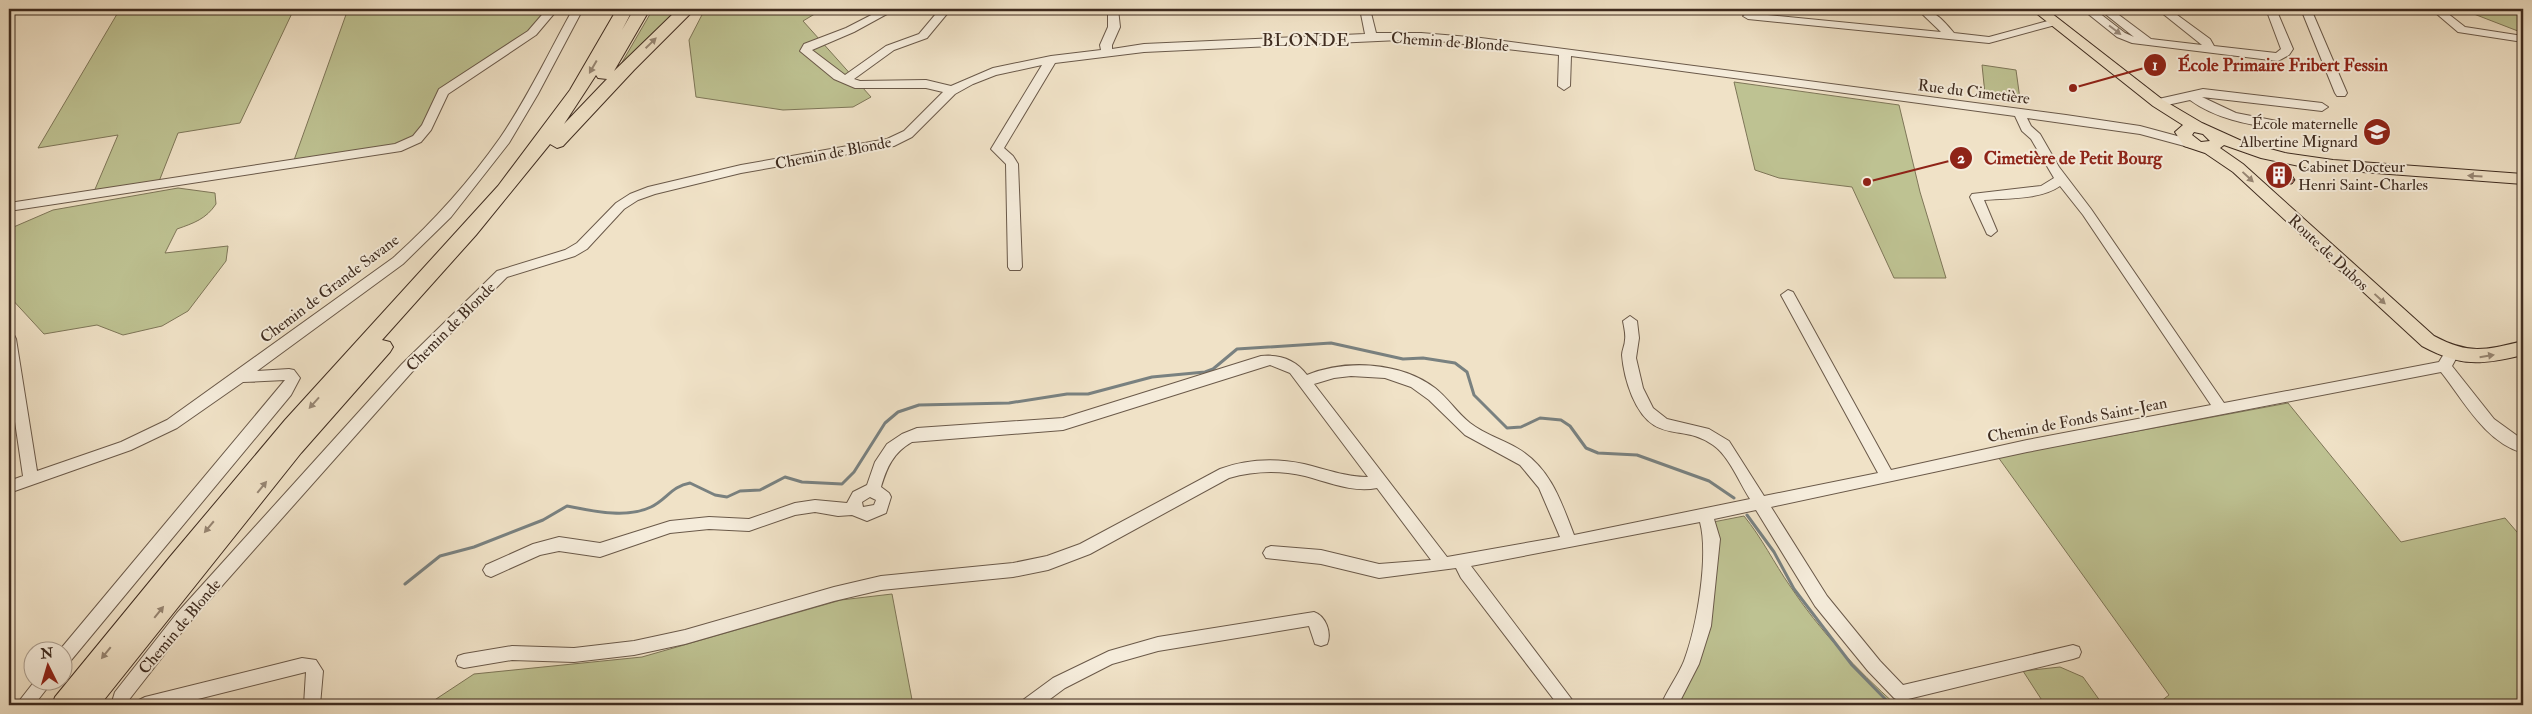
<svg xmlns="http://www.w3.org/2000/svg" width="2532" height="714" font-family="'IM FELL Double Pica',serif">
<rect width="100%" height="100%" fill="#f0e2c7"/>
<filter id="stains"><feTurbulence type="fractalNoise" baseFrequency=".004" numOctaves="4"/><feColorMatrix values="0 0 0 0 .2 0 0 0 0 .09 0 0 0 0 .02 0 0 0 .5 -.17"/></filter>
<radialGradient id="worn" r=".72"><stop offset=".6" stop-color="#630" stop-opacity="0"/><stop offset="1" stop-color="#630" stop-opacity=".3"/></radialGradient>
<path fill="#bec292" stroke="#7e7658" d="M120 9H294L240 123 178 133 158 184 93 194 118 135 38 148Z
M348 9H553L541 24 449 87 427 127 397 148 293 163Z
M653 9H682L617 71Z
M705 9H823L803 21 871 97 853 107 783 110 696 97 689 40Z
M2461 9H2523V33Z
M1982 65 2016 70 2020 99 1985 94Z
M1734 82 1899 105 1920 192 1946 278H1894L1852 187 1779 178 1755 170Z
M178 188 215 193 216 204C206 219 194 223 177 229L165 253 228 246 226 261 188 311 162 326 123 335 97 325 44 334 9 296V229L53 210Z
M2288 403 2401 542 2505 518 2523 539V705H2156L2169 695 1998 457Z
M1744 516C1762 538 1774 563 1790 586 1820 631 1856 669 1896 705H1669L1691 664 1703 626 1708 523Z
M892 594 913 705H427L474 674 642 657 841 600Z
M2060 667 2083 677 2103 705H2045L2023 671Z"/>
<g fill="none" stroke-linecap="round" stroke-linejoin="round">
<path stroke="#798180" stroke-width="2.5" d="M9 14 20 9"/>
<path stroke="#798180" stroke-width="3" d="M1747 515 1774 552 1794 589 1852 665 1891 705
M405 584 440 556 474 547 543 520 567 506C593 511 626 519 651 507 666 500 672 486 690 483L715 495 727 497 740 491 760 490 785 477 802 482 842 484 854 472 885 423 898 412 919 405 1009 403 1067 394H1088L1152 377 1205 372 1213 369 1237 349 1331 343 1403 359 1423 358 1455 363 1467 372 1474 395 1507 428 1521 427 1540 418 1561 420 1570 426 1586 448 1598 453 1637 455 1709 481 1734 498"/>
<g stroke="#6a5949" stroke-width="2">
<path id="minor" d="M547 9H558L536 35 448 94 431 130 421 142 401 151 9 211V203L395 144 413 136 422 125 439 89 528 31Z
M573 9H583L538 94 509 143 451 217 403 264 257 371 289 369 294 370 300 378 291 395 68 664 62 666V652H58L285 380 243 382 177 428 131 450 9 493V481L23 476 9 381V334L14 335 16 339 37 471 121 442 167 420 393 258C433 222 469 182 500 138 528 97 549 52 573 9Z
M883 9H896L854 32 812 50 845 75 886 46 919 34 940 9H951L927 38 894 50 854 79 860 81 926 80 951 86 993 68 1051 56 1101 50 1100 45 1108 27V9H1118L1120 27 1112 45V49L1144 44 1365 34 1360 9H1370L1376 33H1421L1481 38 2066 115 2140 126 2192 140 2198 144 2196 147 2192 148 2140 134 2027 118 2031 126 2040 134 2059 167 2091 209 2224 403 2439 362C2444 354 2446 348 2456 351L2458 355 2452 366 2494 419 2523 440V453C2485 442 2464 401 2441 372L2027 452 1771 507 1827 596 1880 661 1903 685 2073 645 2079 647 2081 652 2079 657 2073 659 1900 701 1894 698 1868 671 1815 606 1756 510 1714 519 1720 539 1711 626 1699 664 1678 705H1661C1667 690 1678 676 1684 661 1697 627 1709 556 1700 522L1471 566 1576 705H1558L1461 578 1456 568 1379 578 1321 564 1266 558 1263 553 1266 548 1271 546 1321 550 1379 564 1431 560 1377 488C1353 493 1328 482 1305 476 1279 470 1254 471 1229 478L1090 554 1048 570 1013 577 881 590 834 601 685 644 634 655 574 662 512 660 464 668 458 666 456 661 458 656 464 654 512 646 574 648 634 641 685 630 834 587 881 576 1013 563 1047 556 1080 544 1220 469C1247 459 1276 458 1304 464 1325 469 1346 477 1368 477L1290 373 1270 365 1063 430 912 442C893 453 887 467 881 487L889 493 891 497 886 513 867 521 852 515 838 516 815 512 795 515 749 531 709 529 670 533 600 557 559 551 540 555 491 577 486 575 483 570 486 565 533 544 559 537 600 543 670 521 709 517 749 519 795 503 815 500 847 503 853 492 867 485 875 462 887 444 902 434 917 428 1063 418 1261 356C1280 354 1296 360 1307 375 1346 359 1401 362 1435 388 1448 398 1457 413 1470 423 1484 434 1501 439 1517 448 1550 467 1561 501 1574 535L1750 499C1739 482 1729 456 1713 445 1682 422 1654 447 1632 396 1627 384 1623 368 1622 355 1622 350 1625 345 1625 340 1626 334 1624 327 1623 321L1630 316 1637 321 1639 338 1636 358 1643 388 1653 408 1667 419 1709 429 1729 441 1764 496 1878 473 1781 295 1788 290 1793 292 1891 470 2027 440 2211 405 2083 215 2060 186C2040 200 2008 198 1984 200L1997 231 1991 236 1987 234 1970 197 1972 194 2041 186 2054 178 2031 139 2022 131 2015 116 1571 56 1570 86 1564 90 1558 86 1559 55 1421 39 1144 52 1055 63 1004 148 1013 156 1018 164 1022 267 1020 270H1010L1008 267 1006 164 991 149 1042 65 996 75 973 84 955 94 912 137 894 146 741 173 655 194 638 200 624 209 587 249 575 256 507 277 412 372 189 623 128 701 129 705H111L115 692 177 613 402 364 497 271 565 250 577 243 616 203 630 194 648 187 741 165 887 139 904 131 943 92 926 88H855L834 79 800 51 804 44 846 28ZM1351 376 1385 378 1411 387 1429 400 1465 435 1520 465 1539 488 1560 537 1447 557 1314 384 1334 378ZM870 497 876 500 874 505 863 507 862 502Z
M1917 9C1934 9 1943 20 1954 33L1989 37 2055 19 2061 22 2059 24 1989 43 1748 19 1743 16 1748 13 1941 32Z
M2082 9H2094L2125 33 2134 37 2099 9H2111L2151 39 2202 45 2157 9H2169L2210 39 2214 46 2276 53 2281 49 2266 9H2276L2293 49 2289 55 2278 61 2132 43 2117 37Z
M2301 9H2311L2347 93 2345 96H2337L2335 93Z
M2431 9H2442L2465 27 2523 36V42L2458 32Z
M2203 89 2322 103 2328 107 2322 111 2202 97 2236 113 2282 122 2284 125 2278 129C2247 124 2216 119 2190 100L2158 107 2152 103 2154 100Z
M1314 612C1326 616 1332 633 1327 644L1321 646 1315 644 1309 626 1158 651 1112 664 1065 688 1042 705H1021L1023 700 1053 678 1109 651 1158 637Z
M302 658 316 660 323 671 320 705H304L306 672 174 705H137L139 700 145 697Z
M34 682H52L34 705H16Z"/>
</g>
<g stroke="#3e2b1f" stroke-width="2">
<path id="major" d="M2031 9H2046L2163 100 2202 123 2244 142 2285 153 2333 160 2523 174V184L2309 168 2261 158 2224 145 2220 148 2243 164 2434 336C2469 355 2486 350 2523 341V355C2481 365 2461 367 2422 346L2233 172 2205 153 2184 146 2175 132 2183 125 2153 106ZM2194 132 2203 134 2210 141 2201 142 2192 135Z"/>
</g>
<g stroke="#3e2b1f" stroke-width="2">
<path id="highway" d="M617 9H633L622 30 634 9H650L614 71 678 9H695L634 70 563 146 557 148 550 144 476 235 382 340 390 342 393 347 390 352 301 453 100 705H52L55 697 169 558 285 420 498 186 570 90ZM596 75 598 78 607 79 564 124Z"/>
</g>
<use href="#minor" fill="#f5ecdb" fill-rule="evenodd"/>
<use href="#major" fill="#f0e2c7" fill-rule="evenodd"/>
<use href="#highway" fill="#f0e2c7" fill-rule="evenodd"/>
</g>
<path fill="#bb8174" stroke="#3e2b1f" d="M2273 168 2295 180 2292 184 2276 183 2270 172Z"/>
<path fill="#d99687" stroke="#3e2b1f" d="M2273 168H2288L2295 180 2279 179Z"/>
<defs><path id="oneway-solid" d="M-6-.8H1V-3.2L6.5 0L1 3.2V.8H-6Z" transform="scale(1.25)"/></defs>
<use fill="#9a8c7d" href="#oneway-solid" transform="translate(2115 30) rotate(37)"/>
<g fill="#978673">
<use href="#oneway-solid" transform="translate(651 43) rotate(-44)"/>
<use href="#oneway-solid" transform="translate(593 67) rotate(120)"/>
<use href="#oneway-solid" transform="translate(2475 176) rotate(-176)"/>
<use href="#oneway-solid" transform="translate(2248 177) rotate(43)"/>
<use href="#oneway-solid" transform="translate(2380 299) rotate(43)"/>
<use href="#oneway-solid" transform="translate(2487 356) rotate(-9)"/>
<use href="#oneway-solid" transform="translate(314 403) rotate(132)"/>
<use href="#oneway-solid" transform="translate(262 487) rotate(-51)"/>
<use href="#oneway-solid" transform="translate(209 527) rotate(130)"/>
<use href="#oneway-solid" transform="translate(159 612) rotate(-51)"/>
<use href="#oneway-solid" transform="translate(106 653) rotate(129)"/>
</g>
<defs>
<g id="school-disc" transform="scale(1.4375)"><circle r="9.5" fill="#8f2418" stroke="#f5ecdb"/><path d="M0-5L7-2L0 1L-7-2ZM-4 1L0 2.5L4 1V4Q0 6-4 4Z" fill="#fff"/></g>
<g id="building-disc" transform="scale(1.4375)"><circle r="9.5" fill="#8f2418" stroke="#f5ecdb"/><path d="M-4-6H4V6H1V3H-1V6H-4ZM-2.5-4.3h1.7v1.8h-1.7ZM.8-4.3h1.7v1.8H.8ZM-2.5-1h1.7V.8h-1.7ZM.8-1h1.7V.8H.8Z" fill="#fff"/></g>
</defs>
<g fill-rule="evenodd">
<use href="#school-disc" x="2377" y="132"/>
<use href="#building-disc" x="2279" y="175"/>
</g>
<g text-anchor="middle" stroke-width="4" stroke-linejoin="round" paint-order="stroke">
<g font-size="16" fill="#3e2b1f" stroke="#f5ecdb">
<text transform="translate(1450 41) rotate(4)" y="6">Chemin de Blonde</text>
<text transform="translate(1974 91) rotate(7)" y="6">Rue du Cimetière</text>
<text transform="translate(833 152) rotate(-11)" y="6">Chemin de Blonde</text>
<text transform="translate(2329 252) rotate(43)" y="6">Route de Dubos</text>
<text transform="translate(329 288) rotate(-37)" y="6">Chemin de Grande Savane</text>
<text transform="translate(450 326) rotate(-45)" y="6">Chemin de Blonde</text>
<text transform="translate(2077 419) rotate(-11)" y="6">Chemin de Fonds Saint-Jean</text>
<text transform="translate(179 626) rotate(-50)" y="6">Chemin de Blonde</text>
</g>
<g font-size="16" fill="#3e2b1f" stroke="#f5ecdb" text-anchor="end">
<text x="2358" y="129">École maternelle<tspan x="2358" dy="18">Albertine Mignard</tspan></text>
<text x="2298" y="172" text-anchor="start">Cabinet Docteur<tspan x="2298" dy="18">Henri Saint-Charles</tspan></text>
</g>
<g font-size="18" letter-spacing="1" fill="#3e2b1f" stroke="#f5ecdb">
<text x="1306" y="46">BLONDE</text>
</g>
</g>
<path fill="none" stroke="#8f2418" stroke-width="2" d="M2073 88L2155 65M1867 182L1961 158"/>
<g fill="#8f2418" stroke="#f5ecdb" stroke-width="2">
<circle cx="2073" cy="88" r="5"/>
<circle cx="1867" cy="182" r="5"/>
<circle cx="2155" cy="65" r="12"/>
<circle cx="1961" cy="158" r="12"/>
</g>
<g font-size="15" text-anchor="middle" font-weight="bold" fill="#fff">
<text x="2155" y="70">1</text>
<text x="1961" y="163">2</text>
</g>
<g font-size="18" text-anchor="middle" font-weight="bold" fill="#8f2418" stroke="#f5ecdb" stroke-width="4" stroke-linejoin="round" paint-order="stroke">
<text x="2283" y="71">École Primaire Fribert Fessin</text>
<text x="2073" y="164">Cimetière de Petit Bourg</text>
</g>
<rect width="2532" height="714" fill="none" stroke="#f0e2c7" stroke-width="30"/>
<rect x="10" y="10" width="2512" height="694" fill="none" stroke="#3e2b1f" stroke-width="2.5"/>
<rect x="15" y="15" width="2502" height="684" fill="none" stroke="#3e2b1f"/>
<g transform="translate(48 666) rotate(355)"><circle r="24" fill="#f5ecdb" stroke="#ac9f90"/>
<path d="M0-4L9 19L0 12L-9 19Z" fill="#8f2418"/>
<text y="-8" font-size="14" font-weight="bold" text-anchor="middle" fill="#3e2b1f">N</text>
</g>
<rect width="100%" height="100%" filter="url(#stains)"/>
<rect width="100%" height="100%" fill="url(#worn)"/>
</svg>
